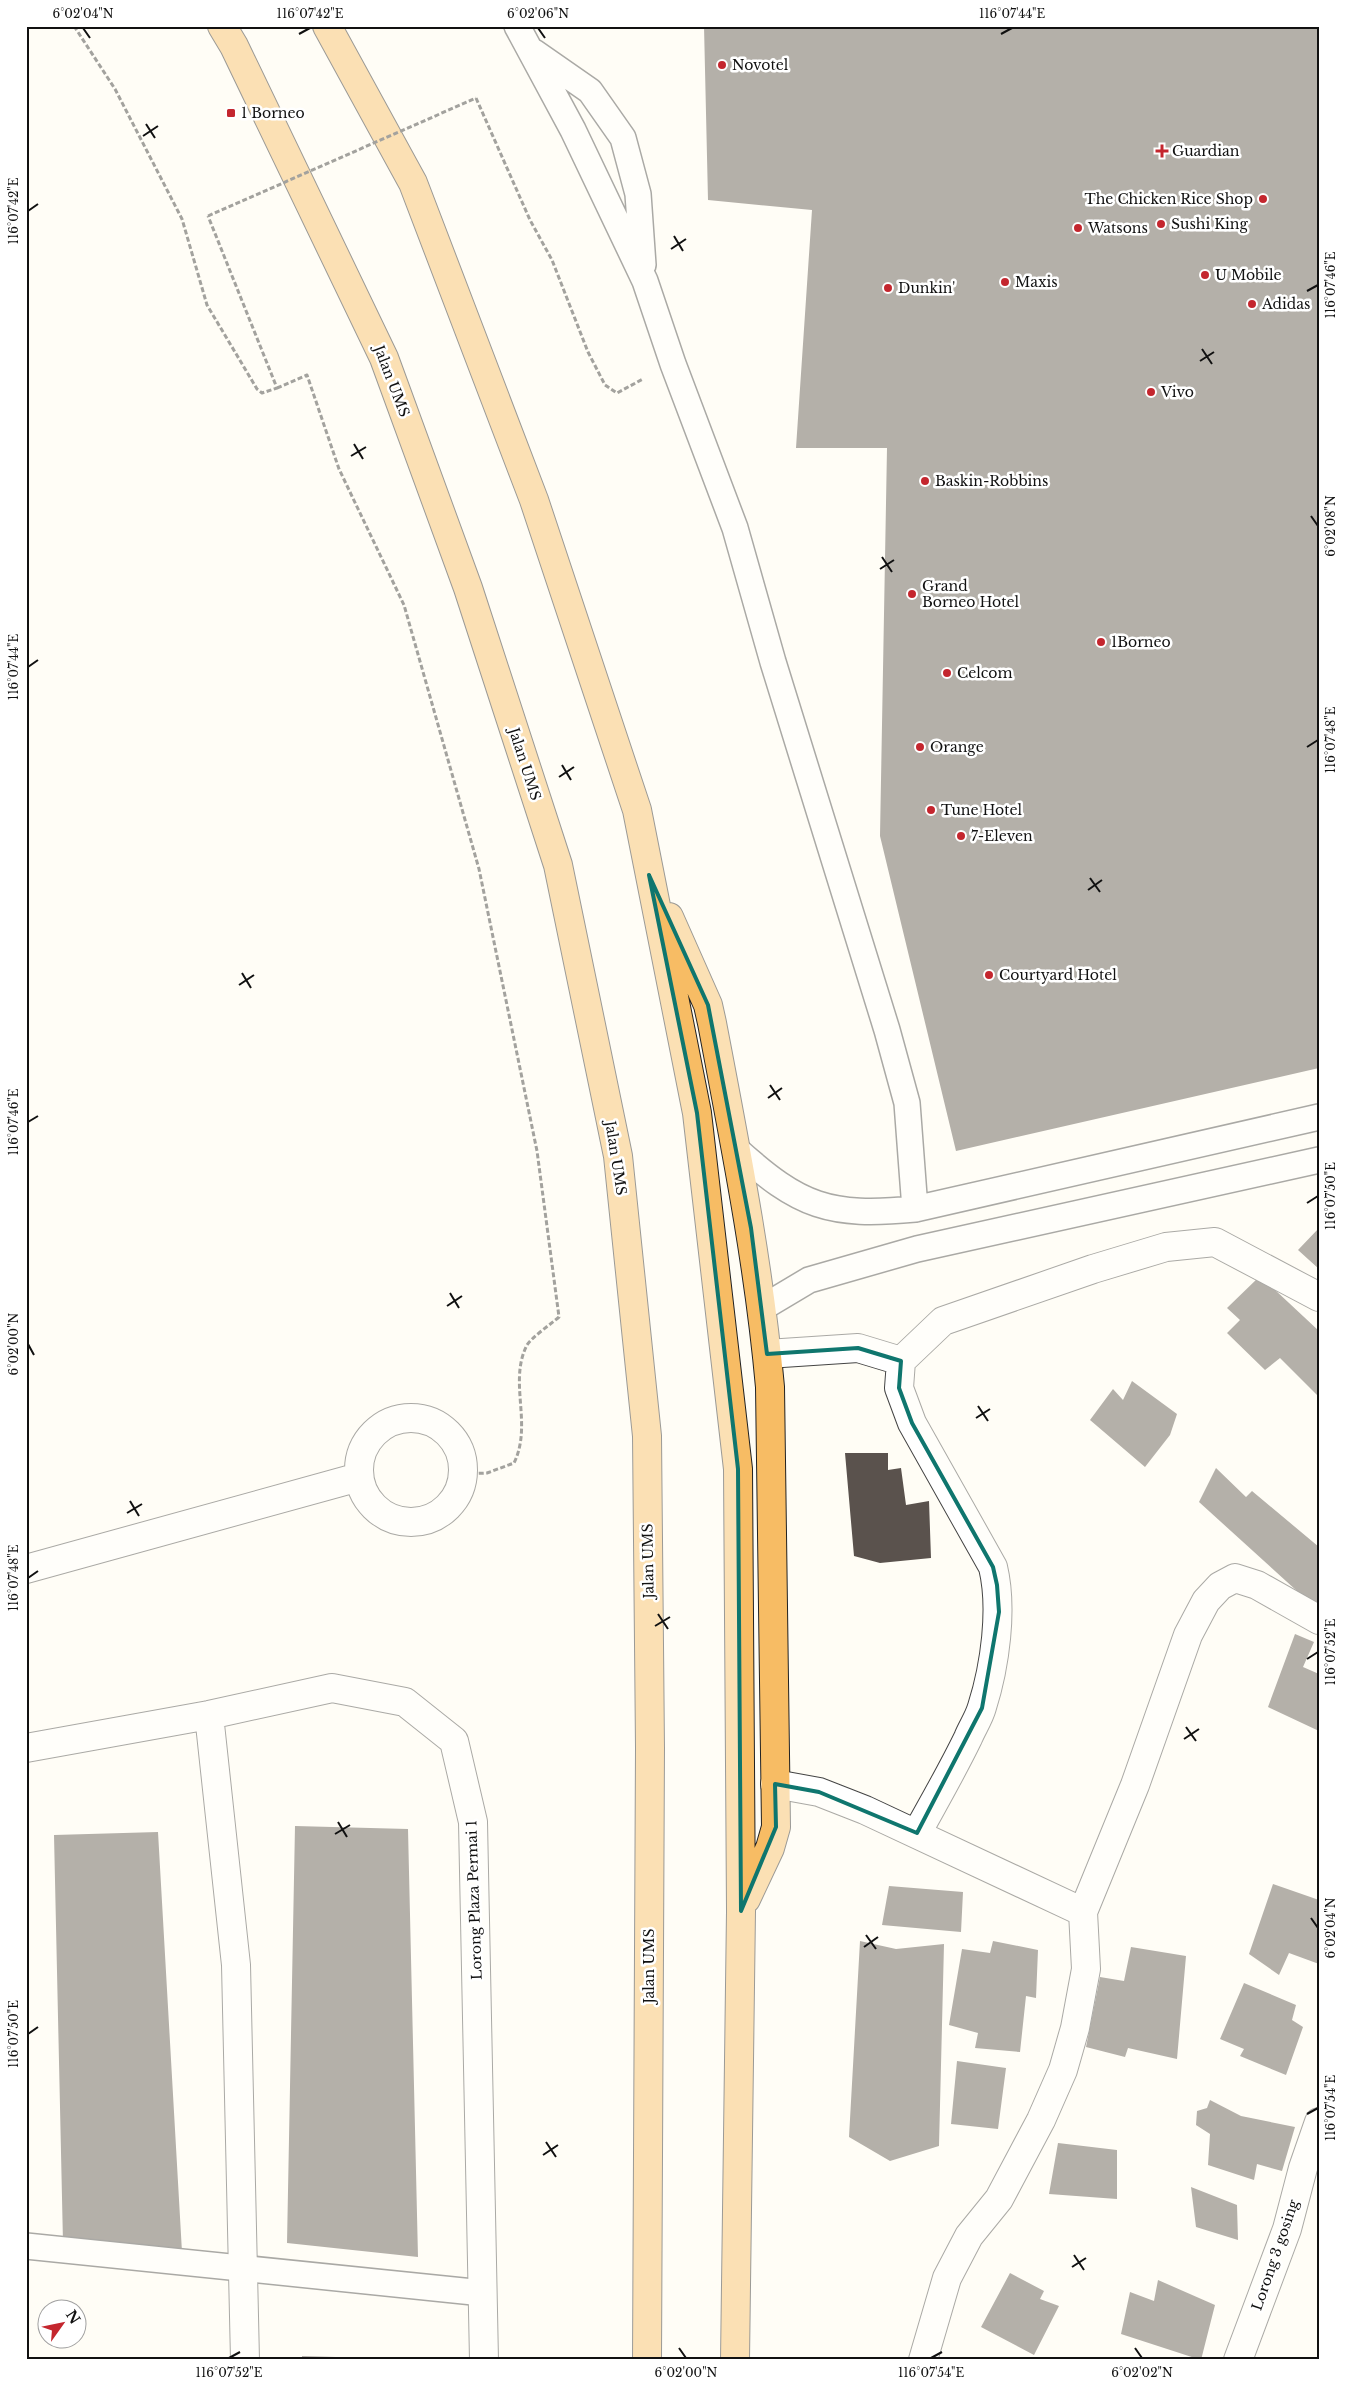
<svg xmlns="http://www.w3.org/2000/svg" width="1345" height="2386" font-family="'Libre Baskerville',serif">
<rect width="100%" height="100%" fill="#fffdf5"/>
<path fill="#5a524d" d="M704 26H1319V1068L956 1151 880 836 887 448H796L812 210 708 200Z
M1319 1228V1269L1298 1250Z
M1260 1276 1319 1331V1397L1280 1358 1265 1370 1227 1333 1240 1320 1227 1308Z
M1132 1381 1177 1414 1170 1435 1145 1467 1090 1420 1113 1389 1123 1400Z
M845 1453H888V1470L901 1468 906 1505 929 1501 931 1558 880 1563 854 1556Z
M1216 1468 1246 1497 1252 1491 1319 1547V1611L1199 1502Z
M1295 1634 1314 1642 1303 1667 1319 1674V1731L1268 1707Z
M295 1826 408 1829 418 2257 287 2243Z
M158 1832 182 2252 63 2243 54 1835Z
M1273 1884 1319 1900V1964L1289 1953 1279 1975 1249 1954Z
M889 1886 963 1892 961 1932 882 1925Z
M860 1941 896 1949 944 1944 939 2146 890 2161 849 2137Z
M993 1941 1038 1950 1036 1998 1026 1996 1020 2052 975 2048 978 2033 949 2025 962 1949 990 1953Z
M1131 1947 1186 1956 1177 2059 1128 2048 1125 2057 1086 2047 1100 1977 1124 1981Z
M1244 1983 1296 2005 1292 2020 1303 2027 1286 2075 1240 2056 1244 2049 1220 2039Z
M957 2061 1006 2068 998 2129 951 2124Z
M1210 2100 1241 2116 1295 2127 1282 2171 1257 2164 1254 2180 1208 2165 1210 2134 1196 2125 1197 2111 1207 2108Z
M1058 2143 1117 2150V2199L1049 2194Z
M1191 2187 1237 2205 1238 2240 1196 2227Z
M1010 2273 1044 2291 1040 2299 1059 2306 1034 2355 981 2327Z
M1158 2280 1215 2305 1201 2360 1121 2334 1130 2292 1154 2301Z
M302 2356 370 2358V2360H302Z"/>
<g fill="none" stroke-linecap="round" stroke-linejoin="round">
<g stroke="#444" stroke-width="28">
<path id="service" d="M517 26 573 130 645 281 673 364 735 528 773 662 887 1030 907 1103 915 1209
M534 52 590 91 623 138 638 194 643 265
M736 1149C800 1207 829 1217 915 1209L1319 1117
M762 1308 809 1280 917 1249 1319 1160
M26 2246 483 2293"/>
</g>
<g stroke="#444" stroke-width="30">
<path id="minor" d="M767 1354 858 1348 901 1361
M359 1470a52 52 0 1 1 104 0a52 52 0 1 1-104 0Z
M26 1569 359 1477
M209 1715 236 1965 245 2360
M26 1748 209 1715 332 1688 405 1702 454 1741 473 1822 484 2360
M775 1784 819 1792 865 1810 1083 1912
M917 1833C934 1802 952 1771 968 1738 972 1728 979 1718 982 1707 995 1666 1003 1609 993 1567L912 1423 899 1388 901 1361 943 1321 1093 1269 1166 1247 1215 1242 1319 1297
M923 2360 947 2278 969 2236 999 2199 1041 2120 1063 2070 1075 2028 1086 1969 1083 1912 1135 1785 1188 1635 1206 1601 1220 1586 1235 1578 1257 1585 1319 1620
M1238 2360 1287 2229 1303 2168 1319 2122"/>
</g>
<g stroke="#222" stroke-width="30">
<path id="trunk" d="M222 26 234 46 384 358 468 588 558 865 618 1156 647 1436 650 1748 647 2360
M327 26 413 183 534 500 637 810 697 1113 738 1469 741 1911 735 2360
M669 917 708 1005 712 1023C735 1144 759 1264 770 1387L776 1827 770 1848 746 1899"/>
</g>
<path stroke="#333" stroke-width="3" stroke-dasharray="5 2.5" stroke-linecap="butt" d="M74 26 115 89 182 219 207 305 257 389 262 393 277 388 208 216
M476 98 530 220 552 260 588 352 605 385 617 393 643 379
M277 388 307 375 339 469 404 605 479 869 537 1151 559 1317C551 1324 532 1337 527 1345 508 1382 533 1424 514 1463L487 1473 464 1474"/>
<use href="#service" stroke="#fff" stroke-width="25"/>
<use href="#minor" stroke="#fff" stroke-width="28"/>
<use href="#trunk" stroke="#f7bc64" stroke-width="28"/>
<path stroke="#333" stroke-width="3" stroke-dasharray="5 2.5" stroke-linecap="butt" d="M208 216 476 98"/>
</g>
<path d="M0 0H1345V2386H0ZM649 875 708 1005 751 1228 767 1354 858 1348 901 1361 899 1388 912 1423 993 1567 997 1585 999 1612 982 1708 917 1833 819 1792 775 1784 776 1827 741 1911 738 1469 697 1113Z" fill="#fffdf5" fill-opacity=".55" fill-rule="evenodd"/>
<path fill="none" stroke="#0f766e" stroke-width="4" stroke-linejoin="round" d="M649 875 708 1005 751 1228 767 1354 858 1348 901 1361 899 1388 912 1423 993 1567 997 1585 999 1612 982 1708 917 1833 819 1792 775 1784 776 1827 741 1911 738 1469 697 1113Z"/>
<path fill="none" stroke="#111" stroke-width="2" d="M83 28 90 38M538 28 545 38M299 34 310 28M1001 34 1012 28M146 124 155 138M143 136 158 126M28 211 38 204M674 236 683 251M671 249 686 239M1307 291 1318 285M1202 349 1212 364M1200 361 1214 352M354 444 363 459M351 456 366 447M1311 516 1318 526M882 557 892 572M880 569 894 560M28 667 38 660M1307 747 1318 740M562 765 571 780M559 777 574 767M1090 878 1100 892M1088 890 1102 880M242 973 251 988M239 985 254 975M770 1085 780 1100M768 1098 782 1088M28 1122 38 1116M1307 1203 1318 1196M450 1293 459 1308M447 1306 462 1296M28 1344 34 1355M978 1406 988 1421M976 1418 990 1409M130 1501 139 1516M127 1513 142 1504M28 1578 38 1571M658 1614 668 1629M655 1626 670 1617M1307 1659 1318 1652M1186 1727 1196 1741M1184 1739 1199 1729M338 1822 347 1837M335 1834 350 1825M1311 1918 1318 1928M866 1935 876 1949M864 1947 878 1937M28 2034 38 2027M1307 2114 1318 2108M546 2142 556 2157M543 2155 558 2145M1074 2255 1084 2270M1072 2267 1086 2258M679 2348 686 2358M1135 2348 1142 2358M229 2358 240 2352M931 2358 942 2352"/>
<g fill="#c4262e" stroke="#fff" stroke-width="2">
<circle cx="722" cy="65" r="5"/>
<rect x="226" y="108" width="10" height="10" rx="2.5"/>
<path d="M1159.5 143.5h5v5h5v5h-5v5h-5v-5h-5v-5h5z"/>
<circle cx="1263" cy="199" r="5"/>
<circle cx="1161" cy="224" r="5"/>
<circle cx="1078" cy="228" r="5"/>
<circle cx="1205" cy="275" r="5"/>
<circle cx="1005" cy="282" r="5"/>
<circle cx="888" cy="288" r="5"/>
<circle cx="1252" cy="304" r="5"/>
<circle cx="1151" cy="392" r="5"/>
<circle cx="925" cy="481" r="5"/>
<circle cx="912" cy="594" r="5"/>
<circle cx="1101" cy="642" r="5"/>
<circle cx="947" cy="673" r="5"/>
<circle cx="920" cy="747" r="5"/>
<circle cx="931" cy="810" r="5"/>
<circle cx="961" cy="836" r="5"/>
<circle cx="989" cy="975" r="5"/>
</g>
<g text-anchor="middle" stroke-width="5" stroke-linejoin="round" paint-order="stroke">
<g font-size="14" fill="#111" stroke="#fff" text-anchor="start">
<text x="732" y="70">Novotel</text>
<text x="241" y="118">1 Borneo</text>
<text x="1172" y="156">Guardian</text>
<text x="1253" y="204" text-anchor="end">The Chicken Rice Shop</text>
<text x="1171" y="229">Sushi King</text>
<text x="1088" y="233">Watsons</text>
<text x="1215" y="280">U Mobile</text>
<text x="1015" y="287">Maxis</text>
<text x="898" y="293">Dunkin'</text>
<text x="1262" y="309">Adidas</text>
<text x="1161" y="397">Vivo</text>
<text x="935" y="486">Baskin-Robbins</text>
<text x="922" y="591">Grand<tspan x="922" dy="16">Borneo Hotel</tspan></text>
<text x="1111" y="647">1Borneo</text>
<text x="957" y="678">Celcom</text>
<text x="930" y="752">Orange</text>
<text x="941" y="815">Tune Hotel</text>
<text x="971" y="841">7-Eleven</text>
<text x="999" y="980">Courtyard Hotel</text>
</g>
<g font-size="14" fill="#111" stroke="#fff">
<text transform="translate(392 381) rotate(69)" y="5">Jalan UMS</text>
<text transform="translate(525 764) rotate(72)" y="5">Jalan UMS</text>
<text transform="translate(616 1158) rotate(81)" y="5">Jalan UMS</text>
<text transform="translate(648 1561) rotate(-91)" y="5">Jalan UMS</text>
<text transform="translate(474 1900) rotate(-92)" y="5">Lorong Plaza Permai 1</text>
<text transform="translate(649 1966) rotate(-90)" y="5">Jalan UMS</text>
<text transform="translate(1275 2255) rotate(-71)" y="5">Lorong 3 gosing</text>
</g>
</g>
<rect width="1345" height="2386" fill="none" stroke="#ffffff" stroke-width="55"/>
<g transform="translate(62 2324) rotate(57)"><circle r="24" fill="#ffffff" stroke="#a0a0a0"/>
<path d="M0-4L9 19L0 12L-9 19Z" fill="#c4262e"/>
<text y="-8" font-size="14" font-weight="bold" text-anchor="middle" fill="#111111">N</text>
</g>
<rect x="28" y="28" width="1290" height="2330" fill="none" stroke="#111" stroke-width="2"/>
<g font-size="12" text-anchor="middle" fill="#111">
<text x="83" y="18">6°02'04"N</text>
<text x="310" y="18">116°07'42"E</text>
<text x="538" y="18">6°02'06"N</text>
<text x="1012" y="18">116°07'44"E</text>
<text transform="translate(14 211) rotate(-90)" y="4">116°07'42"E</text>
<text transform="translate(1331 285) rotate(-90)" y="4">116°07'46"E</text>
<text transform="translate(1331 526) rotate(-90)" y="4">6°02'08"N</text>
<text transform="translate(14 667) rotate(-90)" y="4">116°07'44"E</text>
<text transform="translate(1331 740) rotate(-90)" y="4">116°07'48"E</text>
<text transform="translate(14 1122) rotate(-90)" y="4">116°07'46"E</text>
<text transform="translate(1331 1196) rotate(-90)" y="4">116°07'50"E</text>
<text transform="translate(14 1344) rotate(-90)" y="4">6°02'00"N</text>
<text transform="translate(14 1578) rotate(-90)" y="4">116°07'48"E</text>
<text transform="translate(1331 1652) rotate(-90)" y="4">116°07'52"E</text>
<text transform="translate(1331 1928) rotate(-90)" y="4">6°02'04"N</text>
<text transform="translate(14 2034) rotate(-90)" y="4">116°07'50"E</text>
<text transform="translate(1331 2108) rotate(-90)" y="4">116°07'54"E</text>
<text x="229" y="2377">116°07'52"E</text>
<text x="686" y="2377">6°02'00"N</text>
<text x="931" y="2377">116°07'54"E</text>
<text x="1142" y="2377">6°02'02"N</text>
</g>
</svg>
